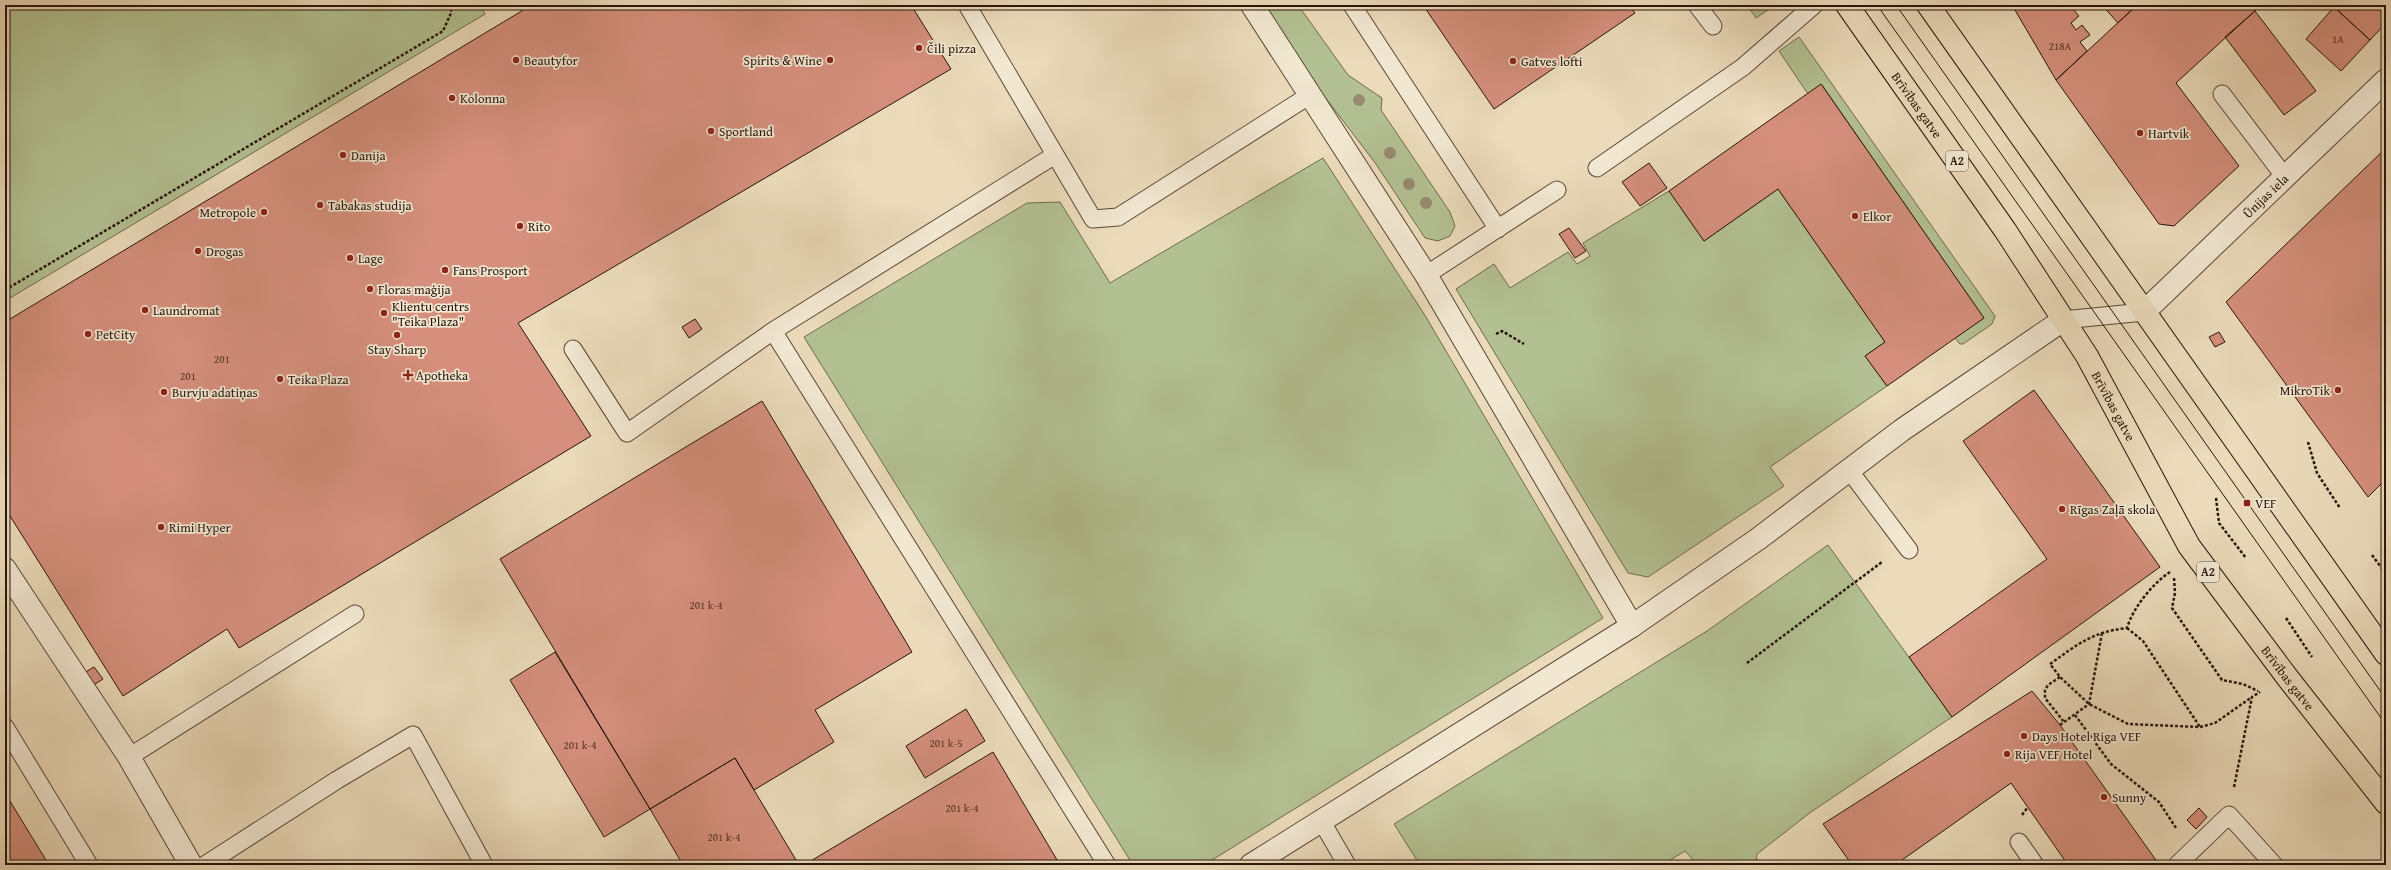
<svg xmlns="http://www.w3.org/2000/svg" width="2391" height="870" font-family="'Gentium Book Plus',serif">
<rect width="100%" height="100%" fill="#ebdbba"/>
<filter id="stains"><feTurbulence type="fractalNoise" baseFrequency=".005" numOctaves="4"/><feColorMatrix values="0 0 0 0 .2 0 0 0 0 .09 0 0 0 0 .02 0 0 0 .5 -.17"/></filter>
<radialGradient id="worn" r=".72"><stop offset=".6" stop-color="#630" stop-opacity="0"/><stop offset="1" stop-color="#630" stop-opacity=".3"/></radialGradient>
<path fill="#b3c192" stroke="#6e6b4e" d="M5 5H480L485 14 5 301Z
M1262 5H1298L1348 75 1382 98 1381 110 1450 212 1455 226 1450 236 1438 241 1425 238 1376 164 1289 50Z
M1747 5H1773L1774 6 1756 18Z
M1799 37 1995 316 1992 324 1963 344H1960L1955 338 1984 318 1822 85 1808 94 1779 51Z
M1323 158 1426 317 1603 618 1204 865H1133L804 337 1027 203 1060 202 1110 283Z
M1778 189 1885 342 1865 356 1887 386 1770 467 1784 486 1648 577 1628 573 1456 289 1494 264 1510 288 1568 252 1577 264 1590 256 1583 243 1669 191 1704 241Z
M1828 545 1952 717 1811 812 1757 854 1756 865H1698L1685 851 1662 865H1420L1394 824 1707 631Z"/>
<path fill="#d58f7c" stroke="#28150b" d="M520 5H911L951 69 518 323 591 436 239 648 227 629 123 696 5 508V322L520 12 523 10Z
M1423 5H1629L1635 13 1494 109Z
M2012 5H2077L2072 8 2079 16 2071 23 2076 30 2082 25 2090 35 2080 42 2087 51 2056 80Z
M2102 5H2137L2118 23Z
M2137 5H2254L2257 9 2176 83 2239 166 2174 226 2159 224 2056 80Z
M2336 5H2386V23L2370 40 2334 7Z
M2334 7 2370 40 2341 71 2306 39Z
M2255 11 2316 91 2284 115 2225 37Z
M1821 84 1984 318 1887 386 1865 356 1885 342 1778 189 1704 241 1669 191Z
M2386 148V479L2368 497 2226 302Z
M1649 163 1667 188 1640 206 1622 182Z
M1569 228 1586 251 1575 258 1559 234Z
M695 319 702 329 689 338 682 327Z
M2219 332 2225 342 2215 347 2209 337Z
M2034 390 2160 567 1952 717 1909 657 2047 559 1963 441Z
M762 401 912 652 815 710 834 742 754 790 735 758 650 809 500 559Z
M555 652 650 809 604 837 510 680Z
M94 667 103 679 92 686 84 673Z
M2032 691 2060 725 2158 863 2156 865H2068L2011 783 1895 865H1852L1823 824Z
M966 709 985 741 925 778 906 746Z
M993 752 1060 865H804Z
M735 758 754 790 799 865H683L650 809Z
M5 793 49 865H5Z
M2199 808 2207 817 2196 829 2187 820Z
M340 860 343 865H332Z"/>
<g fill="none" stroke-linecap="round" stroke-linejoin="round">
<g stroke="#594637" stroke-width="19">
<path id="lane" d="M967 5 1093 219 1118 217 1310 95
M1352 5 1498 229
M1697 5 1713 26
M2222 94 2285 177
M1055 155 773 331 1107 865
M1597 168 1743 67 1814 5
M1426 275 1557 190
M2063 320 2144 312
M573 349 627 433 773 331
M1849 470 1909 550
M5 727 89 865
M129 757 355 614
M1322 822 1347 865
M2019 842 2035 865
M205 865 337 780 413 735 484 865
M2177 865 2229 815 2274 865"/>
</g>
<g stroke="#594637" stroke-width="24">
<g id="street">
<path d="M1252 5 1426 275 1632 626"/>
<path id="s1" d="M2144 312 2386 80"/>
<path d="M5 569 129 757 191 865"/>
<path d="M1251 865 1632 626 1758 539 1902 430 2063 320"/>
</g>
</g>
<g stroke="#28150b" stroke-width="24">
<g id="highway">
<path id="s2" d="M1847 5 2005 230 2087 356 2189 546 2287 677 2386 803"/>
<path d="M1928 5 2386 654"/>
</g>
</g>
<path stroke="#28150b" stroke-width="2.5" stroke-dasharray="3 2" stroke-linecap="butt" d="M5 290 443 31 451 13V5
M1496 334 1502 331 1524 344
M2308 442 2317 473 2340 508
M2216 498 2219 523 2246 558
M2372 555 2386 574
M2170 572C2152 584 2133 608 2127 628 2092 632 2078 644 2050 664L2060 677 2089 704 2128 724 2200 727 2215 723 2252 697
M2174 578 2175 593 2172 608 2222 680 2243 684 2258 691
M2286 618 2312 657
M2127 628 2143 641 2200 727
M1747 663 1882 562
M2060 677 2048 685 2045 690V698L2064 722
M2075 715 2111 764 2159 802 2176 828
M2060 725 2089 704 2102 633
M2234 787 2252 697 2260 692
M2022 815 2028 807"/>
<use href="#lane" stroke="#f2e8d2" stroke-width="17"/>
<use href="#street" stroke="#f2e8d2" stroke-width="22"/>
<use href="#highway" stroke="#ebdbba" stroke-width="22"/>
<path stroke="#28150b" stroke-width="1" d="M1877 5 2386 725
M1896 5 2386 699"/>
</g>
<g fill="#978b70">
<circle cx="1359" cy="100" r="6"/>
<circle cx="1390" cy="153" r="6"/>
<circle cx="1409" cy="184" r="6"/>
<circle cx="1426" cy="203" r="6"/>
</g>
<g fill="#8f2418" stroke="#f2e8d2" stroke-width="1.5">
<circle cx="919" cy="48" r="4"/>
<circle cx="516" cy="60" r="4"/>
<circle cx="830" cy="60" r="4"/>
<circle cx="1513" cy="61" r="4"/>
<circle cx="452" cy="98" r="4"/>
<circle cx="711" cy="131" r="4"/>
<circle cx="2140" cy="133" r="4"/>
<circle cx="343" cy="155" r="4"/>
<circle cx="320" cy="205" r="4"/>
<circle cx="264" cy="212" r="4"/>
<circle cx="1855" cy="216" r="4"/>
<circle cx="520" cy="226" r="4"/>
<circle cx="198" cy="251" r="4"/>
<circle cx="350" cy="258" r="4"/>
<circle cx="445" cy="270" r="4"/>
<circle cx="370" cy="289" r="4"/>
<circle cx="145" cy="310" r="4"/>
<circle cx="384" cy="313" r="4"/>
<circle cx="88" cy="334" r="4"/>
<circle cx="397" cy="335" r="4"/>
<path d="M406 369h4v4h4v4h-4v4h-4v-4h-4v-4h4z"/>
<circle cx="280" cy="379" r="4"/>
<circle cx="2338" cy="390" r="4"/>
<circle cx="164" cy="392" r="4"/>
<rect x="2243" y="499" width="8" height="8" rx="2"/>
<circle cx="2062" cy="509" r="4"/>
<circle cx="161" cy="527" r="4"/>
<circle cx="2024" cy="736" r="4"/>
<circle cx="2007" cy="754" r="4"/>
<circle cx="2104" cy="797" r="4"/>
</g>
<g text-anchor="middle" stroke-width="3.5" stroke-linejoin="round" paint-order="stroke">
<g font-size="11" fill="#533427">
<text x="2338" y="43">1A</text>
<text x="2060" y="50">218A</text>
<text x="222" y="363">201</text>
<text x="188" y="380">201</text>
<text x="706" y="609">201 k-4</text>
<text x="946" y="747">201 k-5</text>
<text x="580" y="749">201 k-4</text>
<text x="962" y="812">201 k-4</text>
<text x="724" y="841">201 k-4</text>
</g>
<g fill="#f2e8d2" stroke="#655447" stroke-width="1">
<rect x="1946" y="151" width="22" height="20" rx="3"/>
<rect x="2197" y="562" width="22" height="20" rx="3"/>
</g>
<g font-size="12" font-weight="bold" fill="#28150b">
<text x="1957" y="165">A2</text>
<text x="2208" y="576">A2</text>
</g>
<g font-size="13" fill="#28150b" stroke="#f2e8d2" text-anchor="start">
<text x="927" y="53">Čili pizza</text>
<text x="524" y="65">Beautyfor</text>
<text x="822" y="65" text-anchor="end">Spirits &amp; Wine</text>
<text x="1521" y="66">Gatves lofti</text>
<text x="460" y="103">Kolonna</text>
<text x="719" y="136">Sportland</text>
<text x="2148" y="138">Hartvik</text>
<text x="351" y="160">Danija</text>
<text x="328" y="210">Tabakas studija</text>
<text x="256" y="217" text-anchor="end">Metropole</text>
<text x="1863" y="221">Elkor</text>
<text x="528" y="231">Rito</text>
<text x="206" y="256">Drogas</text>
<text x="358" y="263">Lage</text>
<text x="453" y="275">Fans Prosport</text>
<text x="378" y="294">Floras maģija</text>
<text x="392" y="311">Klientu centrs<tspan x="392" dy="15">"Teika Plaza"</tspan></text>
<text x="153" y="315">Laundromat</text>
<text x="96" y="339">PetCity</text>
<text x="397" y="354" text-anchor="middle">Stay Sharp</text>
<text x="416" y="380">Apotheka</text>
<text x="288" y="384">Teika Plaza</text>
<text x="2330" y="395" text-anchor="end">MikroTik</text>
<text x="172" y="397">Burvju adatiņas</text>
<text x="2255" y="508">VEF</text>
<text x="2070" y="514">Rīgas Zaļā skola</text>
<text x="169" y="532">Rimi Hyper</text>
<text x="2032" y="741">Days Hotel Riga VEF</text>
<text x="2015" y="759">Rija VEF Hotel</text>
<text x="2112" y="802">Sunny</text>
</g>
<g font-size="13" fill="#28150b" stroke="#f2e8d2">
<text dy="5" stroke="none"><textPath href="#s2" startOffset="122">Brīvības gatve</textPath></text>
<text dy="5" stroke="none"><textPath href="#s1" startOffset="168">Ūnijas iela</textPath></text>
<text dy="5" stroke="none"><textPath href="#s2" startOffset="482">Brīvības gatve</textPath></text>
<text dy="5" stroke="none"><textPath href="#s2" startOffset="806">Brīvības gatve</textPath></text>
</g>
</g>
<rect width="2391" height="870" fill="none" stroke="#ebdbba" stroke-width="20"/>
<rect x="6" y="6" width="2379" height="858" fill="none" stroke="#28150b" stroke-width="2"/>
<rect x="10" y="10" width="2371" height="850" fill="none" stroke="#28150b"/>
<rect width="100%" height="100%" filter="url(#stains)"/>
<rect width="100%" height="100%" fill="url(#worn)"/>
</svg>
